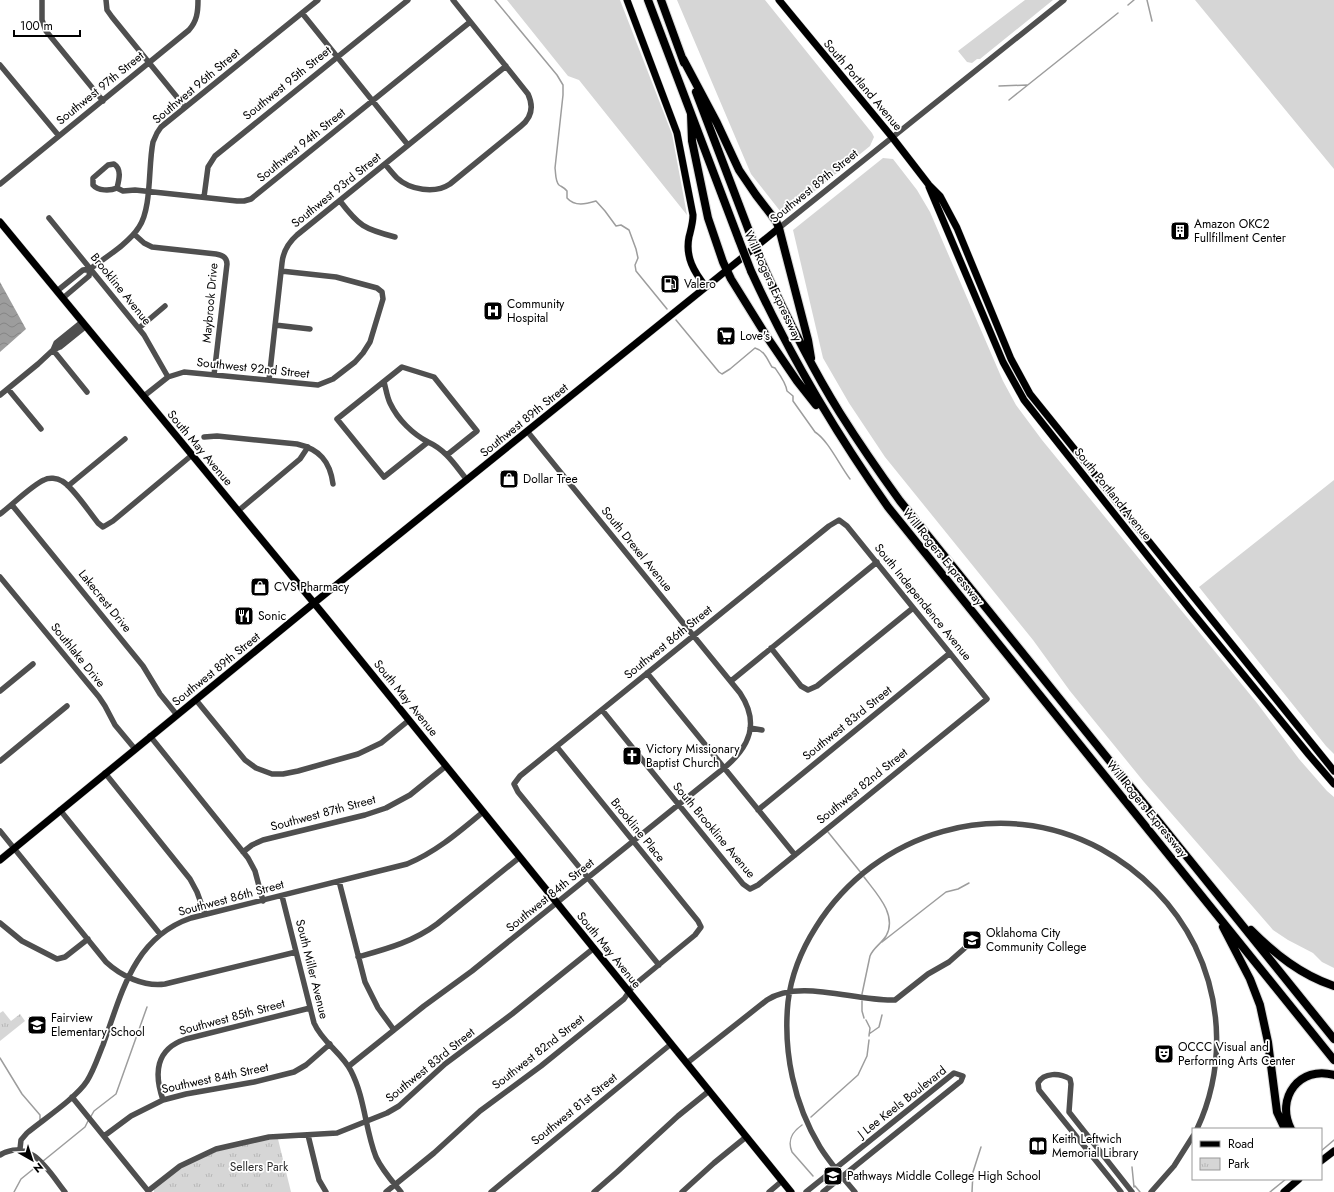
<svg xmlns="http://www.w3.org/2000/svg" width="1334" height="1192" font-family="Jost,sans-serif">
<defs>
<pattern id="park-tufts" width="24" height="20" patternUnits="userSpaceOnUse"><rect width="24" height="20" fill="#d6d6d6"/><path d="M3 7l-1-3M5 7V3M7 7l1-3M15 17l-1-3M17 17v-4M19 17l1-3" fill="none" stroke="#b6b6b6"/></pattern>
<pattern id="water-waves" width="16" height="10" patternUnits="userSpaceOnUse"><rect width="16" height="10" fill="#9d9d9d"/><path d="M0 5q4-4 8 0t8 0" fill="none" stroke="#858585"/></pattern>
</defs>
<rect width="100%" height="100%" fill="#fff"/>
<path fill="#d6d6d6" d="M507 0H620L672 134 687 215 579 80 568 76Z
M677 0H765L872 133 874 137 870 146 784 216 751 174Z
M1025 0H1053L980 59H977L972 63 967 62 958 51Z
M1195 0H1334V169Z
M883 158 893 159 917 190 930 212 1003 381 1016 405 1042 440 1257 703 1299 759 1327 791 1334 797V968L1322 962 1313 953 1288 940 1273 930 1144 782 1070 691 1033 640 885 457 849 403 823 358 793 230Z
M1334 480V754L1326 746 1199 587Z"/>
<path fill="url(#park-tufts)" d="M3 1011 11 1021 20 1014 25 1021 0 1041V1013Z
M278 1139 291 1192H154V1189C163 1182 172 1174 181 1168 209 1150 245 1142 278 1139Z"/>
<path fill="url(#water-waves)" d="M0 282 26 329 0 352Z"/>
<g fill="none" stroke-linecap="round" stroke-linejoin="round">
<path stroke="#9d9d9d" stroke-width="1.5" d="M495 0 557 75 563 85V95L555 168C556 174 555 181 559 185 562 187 565 188 567 191V198C575 207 586 204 596 201L605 211 616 226 621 225 629 230 636 249 638 258 635 265 636 271 667 309
M1147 0 1152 21
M1128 5 1134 0
M999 86 1027 85
M1009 100 1118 13
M676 320 719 372 722 374 730 369 755 348C765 351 767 359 772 367L775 368C780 375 786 383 787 391L793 396V401L815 432C828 440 840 466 850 479
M828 832 862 874
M882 942 946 892 958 889 969 883
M862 994 870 956C873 948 881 944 886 936 898 915 876 893 864 877
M862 1001V1011L864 1018
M866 1020 870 1028 869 1036
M869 1034 879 1027 882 1015
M0 1058 22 1094 40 1115V1121
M811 1117 858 1075 867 1056 869 1040
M90 1118 94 1111 116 1094 147 1007
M802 1125C792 1132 787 1140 792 1152L813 1176
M1321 1151 1334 1140
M1132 1167 1134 1187
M1135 1186 1140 1192
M14 1192 21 1179 85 1127 88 1121
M972 1192 973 1172 981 1147
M1270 1192 1286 1179"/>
<g stroke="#dbdbdb" stroke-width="8">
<path id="major" d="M627 0 677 133 693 215C693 223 691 229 689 237 685 257 694 272 706 287
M779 0 892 137 929 185 940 196 957 228 1011 359 1030 394 1334 771
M929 187 1003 362 1024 400 1192 612 1309 755 1334 784
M0 222 328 620 791 1192
M0 860 314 603 779 228
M1321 1161 1334 1151
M1284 1192 1299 1179"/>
</g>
<g stroke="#dbdbdb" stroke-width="10">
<path id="highway" d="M648 0 739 240
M661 0 684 63
M683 59 717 123 739 170 756 195 776 221 779 228 808 340 811 358
M696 92 749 231
M691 114 692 141 708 218 723 262 731 279 767 337 797 381 816 405
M762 263C785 314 810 365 840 413 859 443 879 472 900 501L1334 1039
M751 271C789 354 835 432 888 507L1334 1060
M1223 927 1250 979 1260 1005 1268 1042 1277 1112 1285 1129
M1251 930C1275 954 1301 975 1334 986
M1291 1129C1275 1098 1300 1065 1334 1075"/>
</g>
<path stroke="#4f4f4f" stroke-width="5.5" d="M42 0V20L46 31 103 101
M106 0 107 10 112 17 185 107
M302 13 408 145
M0 65 59 136
M385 164C389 169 393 174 397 178 410 190 435 194 450 184L521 126C531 118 534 107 528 94L453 0
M0 184 189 30C197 21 198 12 198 0
M117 188C119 180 122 169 114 164L108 165 93 178V185C98 191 110 191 117 188L123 191 135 190 237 201H244L251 199 470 22
M204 197 208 167 215 156 408 0
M340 201C359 226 364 229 395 237
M49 218 144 335 168 377
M779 228 1064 0
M134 234 144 243 152 247 216 254C222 255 227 257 227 264L214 375
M57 291 83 270 90 269C106 257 129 243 139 227 152 208 148 166 153 142L157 133 161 127 318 0
M63 298 89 276 90 269
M275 325 310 329
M139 328 165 306
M53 350 87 392
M53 350 60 347 86 326
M269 380 282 263C283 252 288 243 297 235L506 66
M384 382C386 389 387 397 390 403 398 420 413 434 428 442
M8 389 41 429
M0 395 38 364 53 350 56 343 82 322
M144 396 168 377 184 372 318 385 333 379 355 362 363 353 370 342 383 299 382 292 377 288 336 277 281 271
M204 437 217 436 297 444C319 449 330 461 333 484
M447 455 477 431 434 377 402 367 337 419 384 477 428 442C446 450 455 465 467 480
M68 486 125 439
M12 505 143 666 160 694 177 715
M238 511 300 459 308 447
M0 514C11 506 32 485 44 480 49 477 57 478 62 481 73 487 89 512 98 523L103 527 113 521 192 455
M0 577 99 697 105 706 115 725 135 749
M771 648 801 686 808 690 817 686 913 608
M647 673 795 855
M731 681 877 562
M0 691 33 664
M196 700 245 760 256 768 272 774H283L298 771 358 754 381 743 409 720
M602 710 743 884 750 889 758 885 987 699 847 526 839 520 829 526 520 776 514 784 518 792 659 965
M750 728 762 730
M150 736 248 858 255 871 263 901
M0 761 67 706
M105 773 190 879 197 892 205 914
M60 810 160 934
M758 810 950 653
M0 831 106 962C121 976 144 987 165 984L296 952
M243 852 252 845 263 840 365 815 386 808 410 795 446 766
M339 881 365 982 378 1008 394 1030
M282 896 314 1023C322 1042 342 1053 351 1071 365 1098 365 1129 376 1157 382 1170 392 1181 401 1192
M0 923 22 941 57 959 65 957 88 939
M358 957C386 949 413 942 437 924L520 857
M687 1063 767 1000C799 978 857 1002 895 1000L928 974 949 962 966 947
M349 1066 424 1006 472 971 724 768C750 747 760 723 740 693L527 431
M72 1097 149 1192
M163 1100C154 1074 155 1049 186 1039L310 1008
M308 1135 319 1180 326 1192
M104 1136 131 1116 163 1100 186 1094 254 1082 294 1072 306 1065 330 1044
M20 1149 21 1140 27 1133C44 1119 76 1098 87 1081 94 1070 98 1057 103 1045 122 993 133 938 191 918L407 864C436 852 459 832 483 812
M0 1155C31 1137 49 1172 65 1192
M148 1191 180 1166 216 1149 269 1137 337 1133 387 1113 399 1106 445 1064 512 1014 594 948
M386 1192 434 1153 480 1111 541 1066 624 999 633 986 695 935 701 927 698 921 557 747
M491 1192 671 1044
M594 1192 617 1172 678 1116 709 1091
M682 1192 714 1163 746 1137
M769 1192 782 1181
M806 1192 954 1073 963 1076 961 1081 823 1192
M855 1192C843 1178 830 1163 820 1147 794 1104 783 1052 788 1002 791 976 802 949 816 927 876 831 1000 794 1101 849 1141 871 1175 905 1195 946 1223 1004 1224 1071 1197 1129
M1121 1192 1039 1090 1038 1083C1044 1072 1060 1073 1070 1079L1071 1084 1069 1112 1132 1192
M1151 1192 1174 1166 1193 1136"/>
<use href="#major" stroke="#000" stroke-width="7"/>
<use href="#highway" stroke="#000" stroke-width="8"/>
<g stroke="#dbdbdb" stroke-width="10" stroke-linecap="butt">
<path id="highway-bridge" d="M749 231 762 263
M739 240 751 271"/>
</g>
<use href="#highway-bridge" stroke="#000" stroke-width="8"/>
</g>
<defs>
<g id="building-square" transform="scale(1)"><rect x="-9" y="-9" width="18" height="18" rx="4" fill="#000" stroke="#fff"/><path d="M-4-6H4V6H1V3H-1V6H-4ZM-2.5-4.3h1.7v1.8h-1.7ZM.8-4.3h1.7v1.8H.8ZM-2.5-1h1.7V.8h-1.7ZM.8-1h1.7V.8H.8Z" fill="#fff"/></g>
<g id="fuel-square" transform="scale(1)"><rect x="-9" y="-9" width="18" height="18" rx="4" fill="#000" stroke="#fff"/><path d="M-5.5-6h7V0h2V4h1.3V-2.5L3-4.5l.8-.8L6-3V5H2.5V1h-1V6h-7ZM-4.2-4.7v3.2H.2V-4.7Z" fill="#fff"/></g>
<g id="hospital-square" transform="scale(1)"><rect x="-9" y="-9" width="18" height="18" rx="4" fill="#000" stroke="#fff"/><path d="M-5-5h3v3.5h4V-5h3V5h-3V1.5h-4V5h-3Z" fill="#fff"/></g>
<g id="supermarket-square" transform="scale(1)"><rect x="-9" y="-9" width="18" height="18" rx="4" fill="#000" stroke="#fff"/><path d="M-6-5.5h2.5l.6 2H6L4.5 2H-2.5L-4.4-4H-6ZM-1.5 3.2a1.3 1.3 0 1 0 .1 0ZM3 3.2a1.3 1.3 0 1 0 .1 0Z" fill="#fff"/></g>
<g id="shop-square" transform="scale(1)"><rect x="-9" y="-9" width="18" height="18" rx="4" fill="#000" stroke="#fff"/><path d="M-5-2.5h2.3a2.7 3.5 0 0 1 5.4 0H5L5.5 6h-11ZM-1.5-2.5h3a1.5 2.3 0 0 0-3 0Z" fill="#fff"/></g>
<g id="restaurant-square" transform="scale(1)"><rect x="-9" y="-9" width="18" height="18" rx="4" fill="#000" stroke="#fff"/><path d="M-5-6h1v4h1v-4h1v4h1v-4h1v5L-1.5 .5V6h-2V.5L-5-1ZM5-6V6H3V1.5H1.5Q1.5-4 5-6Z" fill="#fff"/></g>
<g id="church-square" transform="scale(1)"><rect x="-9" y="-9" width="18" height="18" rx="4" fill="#000" stroke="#fff"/><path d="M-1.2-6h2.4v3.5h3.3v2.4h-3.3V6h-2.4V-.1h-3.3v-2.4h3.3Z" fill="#fff"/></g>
<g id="university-square" transform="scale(1)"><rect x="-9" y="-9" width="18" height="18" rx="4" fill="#000" stroke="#fff"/><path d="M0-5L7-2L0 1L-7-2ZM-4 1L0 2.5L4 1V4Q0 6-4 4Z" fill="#fff"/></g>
<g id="school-square" transform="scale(1)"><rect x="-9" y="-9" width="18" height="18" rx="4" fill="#000" stroke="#fff"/><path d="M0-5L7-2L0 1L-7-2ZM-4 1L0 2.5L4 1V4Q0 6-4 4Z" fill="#fff"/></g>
<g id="theatre-square" transform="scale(1)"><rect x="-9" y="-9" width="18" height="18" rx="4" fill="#000" stroke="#fff"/><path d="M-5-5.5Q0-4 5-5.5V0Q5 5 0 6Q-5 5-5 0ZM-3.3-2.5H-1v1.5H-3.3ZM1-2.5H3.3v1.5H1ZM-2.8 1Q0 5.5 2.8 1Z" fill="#fff"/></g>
<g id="library-square" transform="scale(1)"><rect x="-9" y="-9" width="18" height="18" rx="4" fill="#000" stroke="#fff"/><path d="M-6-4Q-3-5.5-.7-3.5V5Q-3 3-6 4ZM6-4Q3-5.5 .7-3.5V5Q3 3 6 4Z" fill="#fff"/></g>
</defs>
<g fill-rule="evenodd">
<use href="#building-square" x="1180" y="231"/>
<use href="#fuel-square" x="670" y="284"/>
<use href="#hospital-square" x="493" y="311"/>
<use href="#supermarket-square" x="726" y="336"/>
<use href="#shop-square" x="509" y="479"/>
<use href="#shop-square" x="260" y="587"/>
<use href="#restaurant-square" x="244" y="616"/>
<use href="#church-square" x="632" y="756"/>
<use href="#university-square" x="972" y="940"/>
<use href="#school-square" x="37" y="1025"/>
<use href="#theatre-square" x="1164" y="1054"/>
<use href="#library-square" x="1038" y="1146"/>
<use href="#school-square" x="833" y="1176"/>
</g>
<g text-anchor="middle" stroke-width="3.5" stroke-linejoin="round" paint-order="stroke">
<g font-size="12" fill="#000" stroke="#fff">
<text transform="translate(287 83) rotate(-39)" y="4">Southwest 95th Street</text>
<text transform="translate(863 85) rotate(50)" y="4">South Portland Avenue</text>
<text transform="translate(196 86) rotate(-40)" y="4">Southwest 96th Street</text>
<text transform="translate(100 88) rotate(-39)" y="4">Southwest 97th Street</text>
<text transform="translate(301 145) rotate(-39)" y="4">Southwest 94th Street</text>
<text transform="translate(814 186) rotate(-39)" y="4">Southwest 89th Street</text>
<text transform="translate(336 190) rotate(-39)" y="4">Southwest 93rd Street</text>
<text transform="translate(773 286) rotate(65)" y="4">Will Rogers Expressway</text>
<text transform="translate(121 289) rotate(51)" y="4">Brookline Avenue</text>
<text transform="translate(210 303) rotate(-85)" y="4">Maybrook Drive</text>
<text transform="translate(253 368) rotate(6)" y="4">Southwest 92nd Street</text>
<text transform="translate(524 420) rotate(-39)" y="4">Southwest 89th Street</text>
<text transform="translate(200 448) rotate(50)" y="4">South May Avenue</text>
<text transform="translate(1113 494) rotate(51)" y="4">South Portland Avenue</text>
<text transform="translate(637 549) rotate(51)" y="4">South Drexel Avenue</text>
<text transform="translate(943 557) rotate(51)" y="4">Will Rogers Expressway</text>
<text transform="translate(105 601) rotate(51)" y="4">Lakecrest Drive</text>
<text transform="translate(923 602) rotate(51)" y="4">South Independence Avenue</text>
<text transform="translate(668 642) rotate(-39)" y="4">Southwest 86th Street</text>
<text transform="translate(78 655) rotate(51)" y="4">Southlake Drive</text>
<text transform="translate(216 669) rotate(-39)" y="4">Southwest 89th Street</text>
<text transform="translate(406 698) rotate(51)" y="4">South May Avenue</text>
<text transform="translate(847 723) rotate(-39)" y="4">Southwest 83rd Street</text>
<text transform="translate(862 786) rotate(-39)" y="4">Southwest 82nd Street</text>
<text transform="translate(1147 809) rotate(51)" y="4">Will Rogers Expressway</text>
<text transform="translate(323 813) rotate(-15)" y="4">Southwest 87th Street</text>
<text transform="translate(638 830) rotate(51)" y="4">Brookline Place</text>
<text transform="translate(714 830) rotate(50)" y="4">South Brookline Avenue</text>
<text transform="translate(550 895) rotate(-39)" y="4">Southwest 84th Street</text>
<text transform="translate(231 898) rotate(-15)" y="4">Southwest 86th Street</text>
<text transform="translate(609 950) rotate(51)" y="4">South May Avenue</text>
<text transform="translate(312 969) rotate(76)" y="4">South Miller Avenue</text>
<text transform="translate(232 1017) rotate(-15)" y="4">Southwest 85th Street</text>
<text transform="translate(538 1052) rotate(-38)" y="4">Southwest 82nd Street</text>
<text transform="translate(430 1065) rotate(-39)" y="4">Southwest 83rd Street</text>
<text transform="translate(215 1078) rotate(-12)" y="4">Southwest 84th Street</text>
<text transform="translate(902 1102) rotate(-38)" y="4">J Lee Keels Boulevard</text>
<text transform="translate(574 1109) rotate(-39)" y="4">Southwest 81st Street</text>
</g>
<g font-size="12" fill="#000" stroke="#fff" text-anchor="start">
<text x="1194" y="228">Amazon OKC2<tspan x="1194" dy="14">Fullfillment Center</tspan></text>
<text x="684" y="288">Valero</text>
<text x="507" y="308">Community<tspan x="507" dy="14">Hospital</tspan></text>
<text x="740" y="340">Love's</text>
<text x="523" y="483">Dollar Tree</text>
<text x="274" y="591">CVS Pharmacy</text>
<text x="258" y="620">Sonic</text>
<text x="646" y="753">Victory Missionary<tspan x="646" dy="14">Baptist Church</tspan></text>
<text x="986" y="937">Oklahoma City<tspan x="986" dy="14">Community College</tspan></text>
<text x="51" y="1022">Fairview<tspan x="51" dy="14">Elementary School</tspan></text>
<text x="1178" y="1051">OCCC Visual and<tspan x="1178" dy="14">Performing Arts Center</tspan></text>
<text x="1052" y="1143">Keith Leftwich<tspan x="1052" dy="14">Memorial Library</tspan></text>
<text x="847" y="1180">Pathways Middle College High School</text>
</g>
<g font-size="12" fill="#2d2d2d" stroke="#fff">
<text x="259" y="1171">Sellers Park</text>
</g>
</g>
<rect x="1192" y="1128" width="130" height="52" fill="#ffffff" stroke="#999999"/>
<rect x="1200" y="1141" width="20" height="6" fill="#000000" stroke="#999999"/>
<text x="1228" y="1148" font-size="12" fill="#000000">Road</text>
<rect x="1200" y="1158" width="20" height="12" fill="url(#park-tufts)" stroke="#999999"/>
<text x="1228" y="1168" font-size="12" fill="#000000">Park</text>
<g transform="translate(32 1160) rotate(141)" stroke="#ffffff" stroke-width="3" paint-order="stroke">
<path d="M0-3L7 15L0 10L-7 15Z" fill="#000000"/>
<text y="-6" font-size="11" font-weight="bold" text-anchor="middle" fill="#000000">N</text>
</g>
<path d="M14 30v6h66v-6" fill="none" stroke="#000000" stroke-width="2"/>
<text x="20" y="30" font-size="12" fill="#000000" stroke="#ffffff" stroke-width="3" paint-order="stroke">100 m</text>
</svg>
